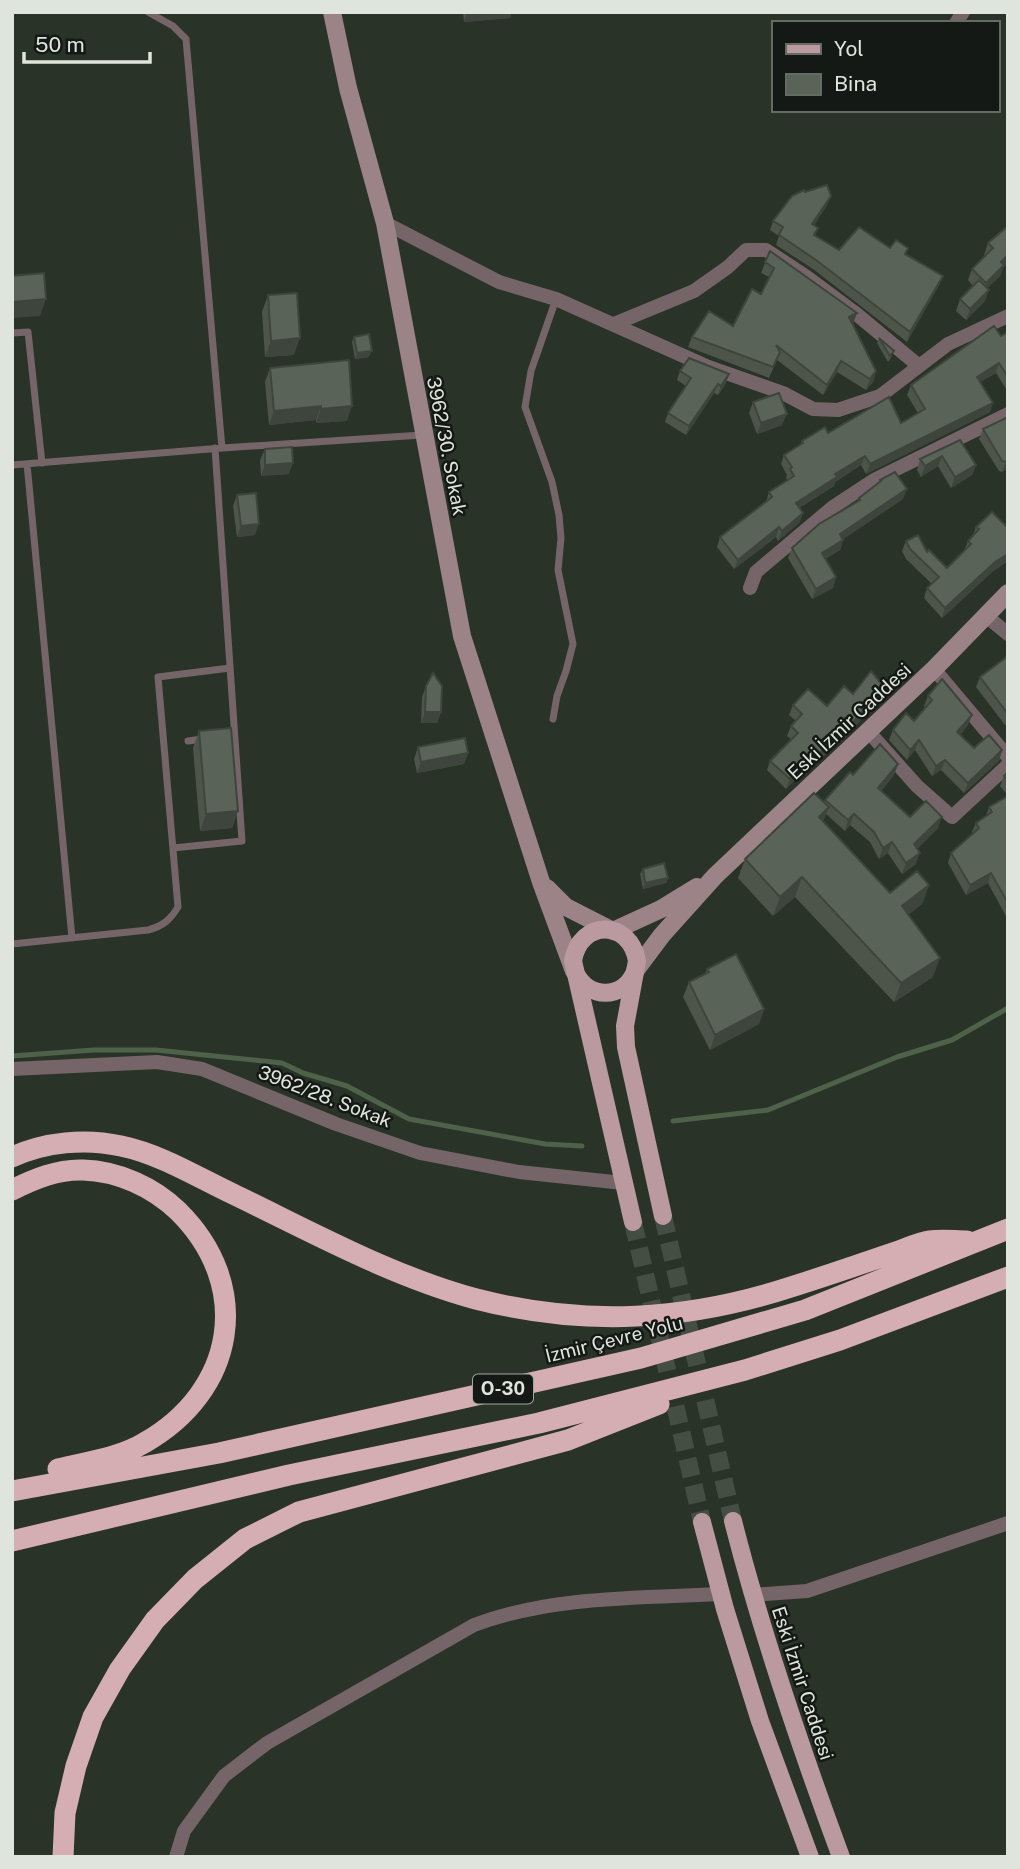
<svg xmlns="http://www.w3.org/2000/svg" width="1020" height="1869" font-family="'Public Sans',sans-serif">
<rect width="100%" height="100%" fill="#2a3328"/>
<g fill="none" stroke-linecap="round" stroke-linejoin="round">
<path stroke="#4e6249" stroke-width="5" d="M12 1056 94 1050H156L282 1063 303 1073 347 1086 409 1119 545 1144 582 1146
M673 1121 768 1110 897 1057 952 1040 1008 1008"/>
<path stroke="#454e43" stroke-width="18" stroke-dasharray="18 9" stroke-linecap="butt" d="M663 1216 733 1521
M633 1222 702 1522"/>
<path stroke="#756568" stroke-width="7" d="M148 12 173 26 186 39 222 448
M12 333 28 332 42 463
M27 464 72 938
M12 465 222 448 422 435
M553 719 557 696 566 671 573 644 558 570 561 538 559 515 552 482 525 407 531 371 556 299
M188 741 203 739
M173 848 242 841 215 448
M12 944 148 930C163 926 170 920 178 907L158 677 230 668"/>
<path stroke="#756568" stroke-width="14" d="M956 23 963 12
M385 223 499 282 556 299 706 366 783 393 813 409 838 410 880 396 948 344 1008 316
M614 324 694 291 728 267 746 250H766L807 277 854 312 919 366
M750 588 756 572 833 507 874 480 1008 414
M985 615 1008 634
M934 669 1008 757
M868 731 917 786 952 817 1008 765
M12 1069 157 1062 202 1069 336 1124 420 1153 519 1172 623 1183
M752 1595 807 1591 1008 1523
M176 1857 184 1831 224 1776 267 1743 474 1625C551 1596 639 1598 721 1594"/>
<path stroke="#9c8387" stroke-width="18" d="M332 12 348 88 385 223 462 636 541 882 574 971
M547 888 566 907 613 931 661 909 697 887
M635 971 662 935 715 876 934 669 1008 593"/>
<path stroke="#ba9a9f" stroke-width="18" d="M576 974C589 999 622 999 634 974
M633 1222 573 961C580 919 630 919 637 961L625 1026 626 1047 663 1216
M733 1521C762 1635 800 1746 841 1857
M702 1522 725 1609 760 1721 810 1857"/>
<path stroke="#d5aeb4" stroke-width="21" d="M12 1157C45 1142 85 1138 121 1146 160 1154 197 1177 233 1194 312 1232 391 1276 476 1299 586 1327 687 1321 794 1286 826 1276 858 1265 890 1254 903 1250 917 1243 930 1241 942 1239 955 1241 967 1241
M12 1190C34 1179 58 1169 83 1170 118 1171 153 1187 178 1211 254 1286 236 1391 144 1443 119 1458 86 1462 58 1469
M12 1491 219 1453 641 1358 805 1310 1008 1229
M12 1541 289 1475 539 1423 745 1370 840 1340 1008 1277
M63 1857 65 1813 76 1766 93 1717 120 1669 155 1620 195 1579 245 1539 299 1512 568 1440 659 1404"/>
</g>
<path fill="#4d554b" d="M463 12H512L510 18 464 22Z
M805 192 827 205 814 225 818 228 815 236 839 250 890 248 906 255 939 285 907 342 813 269 776 245 779 236 770 230 773 221Z
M1008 226V263L1003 268 1000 276 987 288 985 301 966 320 956 311 960 299 973 286 968 280 972 269 985 256 984 255 988 243Z
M770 251 853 324 876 371 873 382 866 390 837 372 823 395 777 360 769 378 688 347 692 337 733 326 761 294 769 277 761 273Z
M268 295 294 355 265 357 262 312Z
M1008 332V392L996 373 980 382 990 412 866 474 861 465 835 482 834 486 799 508 803 513 799 523 778 541 776 537 734 569 717 547 720 537 766 502 769 492 787 480 786 478 787 475 781 464 784 455 800 445 802 441 828 433 901 423 918 413 907 395 911 385Z
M354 337 369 357 355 359 352 342Z
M879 338 892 356 888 362 877 343Z
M270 368 347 421 316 423V420L269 425 265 382Z
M680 371 729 374 726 383 718 395 714 393 686 435 665 422 668 413 686 386 677 380Z
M753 402 782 425 757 434 749 413Z
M1008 417V468L1002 472 999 471 979 439 983 429Z
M960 440 976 465 972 475 951 488 938 466 921 477 917 470 920 459Z
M265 449 289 474 261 476 260 460Z
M880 480 903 499 843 539 840 550 825 559 836 577 833 588 812 599 788 558 792 548 857 502 859 498 879 483Z
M237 495 255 535 237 537 233 506Z
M1008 525V561L992 572 942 618 924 598 927 588 932 584 906 559 902 551 906 541 927 552 947 568 964 551 968 541 973 535 976 527 1006 526Z
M1008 651V723L1005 725 976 687 980 677 1005 658Z
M426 686 441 712 437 723H421L422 697Z
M853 694 881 697 845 738 813 765 811 763 786 789 767 770 770 761 791 739 787 736 791 726 796 721 789 715 793 705 827 706Z
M928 696 968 725 960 735 974 748 1002 750 999 761 964 793 941 770 932 776 915 750 907 760 889 740 894 727 914 721 926 708 924 706Z
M199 731 238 811 232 828 200 831 193 748Z
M418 747 468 753 464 764 417 773 414 759Z
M898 764 894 775 881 791 910 817 938 828 917 849 916 864 902 874 888 853 879 859 870 842 850 825 845 831 826 814 823 821 890 893 929 885 922 904 908 915 933 977 894 1002 795 897 773 916 738 878 745 859 824 803 825 800 853 775Z
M1008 772V796L1000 786 1004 776Z
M1008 796V920L988 883 966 895 948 863 951 853 973 834 972 832 976 823 986 816 989 807Z
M643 869 668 878 666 883 643 889 640 874Z
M707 969 764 1009 759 1024 710 1050 683 997 689 982 705 974Z"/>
<path fill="#3e453d" d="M467 12H512L510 18 464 22Z
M831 196 827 205 809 234 812 224Z
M1008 255V263L1003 268 1000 276 981 294 986 283 1001 262Z
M943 276 939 285 907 342 910 332Z
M989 290 985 301 966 320 970 309Z
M46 299 40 316 12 318V302Z
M857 313 853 324 849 317Z
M300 338 294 355 265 357 271 341Z
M372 351 369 357 355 359 357 353Z
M841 361 837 372 823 395 827 385Z
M999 363 996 373 973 386 977 377Z
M876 371 873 382 866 390 870 379Z
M729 374 726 383 718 395 721 386Z
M718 384 714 393 686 435 689 426Z
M993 403 990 412 866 474 870 464Z
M321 406 316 420 269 425 274 411Z
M352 406 347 421 316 423 321 409Z
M787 414 782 425 757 434 761 423Z
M865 456 861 465 835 482 834 486 792 512 796 503 835 474Z
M942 456 938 466 921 477 925 466Z
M1008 461V468L1002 472 1006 462Z
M293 463 289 474 261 476 265 465Z
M976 465 972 475 951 488 955 477Z
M907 489 903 499 836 544 840 534Z
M803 513 799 523 778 541 782 531Z
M259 524 255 535 237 537 241 526Z
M779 527 776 537 734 569 738 560Z
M843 540 840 550 818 563 822 553Z
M1008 554V561L992 572 942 618 945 608 995 562Z
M836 577 833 588 812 599 816 589Z
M884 687 881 697 845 738 813 765 816 756Z
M425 712H441L437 723H421Z
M972 715 968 725 953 742 957 732Z
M919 740 915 750 907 760 910 750Z
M1002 750 999 761 964 793 968 783Z
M468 753 464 764 417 773 421 762Z
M815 753 811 763 786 789 790 779Z
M945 760 941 770 932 776 936 766Z
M898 764 894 775 874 799 878 788Z
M829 807 821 826 819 817Z
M238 811 232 828 200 831 206 814Z
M854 814 850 825 845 831 848 820Z
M942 817 938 828 910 855 914 844Z
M892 842 888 853 879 859 883 848Z
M920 853 916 864 902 874 906 863Z
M991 873 988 883 966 895 970 885Z
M802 877 795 897 773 916 780 897Z
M668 878 666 883 643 889 645 883Z
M929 885 922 904 895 925 902 906Z
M940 958 933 977 894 1002 901 983Z
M764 1009 759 1024 710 1050 715 1035Z"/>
<path fill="#596357" stroke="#3e453d" stroke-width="2" d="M827 185 831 196 812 224 818 228 814 235 839 250 859 227 890 248 896 240 908 248 905 254 943 276 910 332 816 260 779 235 783 227 773 221 792 196 804 190 805 192Z
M1008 226V255L1001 262 1004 265 986 283 972 269 993 248 988 243Z
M770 251 857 313 849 317 876 371 870 379 841 361 827 385 776 345 780 352 773 367 692 337 709 311 733 326 752 289 761 294 774 268 765 262Z
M44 273 46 299 12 302V276Z
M979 280 989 290 970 309 960 299Z
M297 293 300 338 271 341 268 295Z
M994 326 1001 336 1008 332V377L999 363 977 377 993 403 870 464 865 456 835 474 837 477 796 503 803 513 782 531 779 527 738 560 720 537 772 497 769 492 794 476 790 469 792 467 784 455 803 443 802 441 825 427 828 433 889 397 901 423 925 409 911 385Z
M369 334 372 351 357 353 354 337Z
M879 338 894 351 890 356Z
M689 358 729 374 721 386 718 384 689 426 668 413 691 378 680 371Z
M349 360 352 406 321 409V406L274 411 270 368Z
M779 393 787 414 761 423 753 402Z
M1008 417V461L1006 462 1002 461 983 429Z
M960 440 976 465 955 477 942 456 925 466 920 459Z
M292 447 293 463 265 465V449Z
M895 472 907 489 840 534 843 540 822 553 836 577 816 589 792 548 819 524 860 500 859 498 881 481 880 480Z
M256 493 259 524 241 526 237 495Z
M992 512 1006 526 1008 525V554L995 562 945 608 927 588 939 577 910 549 906 541 918 535 927 552 929 550 947 568 971 544 968 541 979 529 976 527Z
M1008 656V714L980 677Z
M871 671 884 687 848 728 816 756 815 753 790 779 770 761 798 733 791 726 802 714 793 705 808 689 827 706 844 686 853 694Z
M433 673 442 686 441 712H425L426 686Z
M942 679 972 715 957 732 974 748 989 735 1002 750 968 783 945 760 936 766 919 740 910 750 893 730 906 713 914 721 932 700 928 696Z
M231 728 238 811 206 814 199 731Z
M465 738 468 753 421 762 418 747Z
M880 744 898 764 878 788 910 817 926 801 942 817 914 844 920 853 906 863 892 842 883 848 874 832 854 814 848 820 825 800 850 772 853 775Z
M1008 772V781L1004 776Z
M814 793 829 807 819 817 890 893 917 871 929 885 902 906 940 958 901 983 802 877 780 897 745 859Z
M1008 796V903L991 873 970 885 951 853 979 828 976 823 992 812 989 807Z
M664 863 668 878 645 883 643 869Z
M736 954 764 1009 715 1035 689 982 709 972 707 969Z"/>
<g text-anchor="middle" stroke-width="5" stroke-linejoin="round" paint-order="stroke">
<rect fill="#151915" stroke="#a2a7a1" stroke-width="2" x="473" y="1374.5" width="60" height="29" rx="5"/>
<g font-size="18" font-weight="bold" fill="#dfe4dd">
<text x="503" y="1395">O-30</text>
</g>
<g font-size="19" fill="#dfe4dd" stroke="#151915">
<text transform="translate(447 446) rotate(79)" y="7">3962/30. Sokak</text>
<text transform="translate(849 721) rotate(-43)" y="7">Eski İzmir Caddesi</text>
<text transform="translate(325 1096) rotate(21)" y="7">3962/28. Sokak</text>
<text transform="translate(614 1339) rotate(-14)" y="7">İzmir Çevre Yolu</text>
<text transform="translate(803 1683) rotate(72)" y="7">Eski İzmir Caddesi</text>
</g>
</g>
<rect width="1020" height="1869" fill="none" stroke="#dfe4dd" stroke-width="28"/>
<rect x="772" y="21" width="228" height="91" fill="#151915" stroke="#666a65" stroke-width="2"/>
<rect x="786" y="44" width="35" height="10" fill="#ba9a9f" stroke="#666a65" stroke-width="2"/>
<text x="834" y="56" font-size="21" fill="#dfe4dd">Yol</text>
<rect x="786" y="74" width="35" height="21" fill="#596357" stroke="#666a65" stroke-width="2"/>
<text x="834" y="91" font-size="21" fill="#dfe4dd">Bina</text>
<path d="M24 52v10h126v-10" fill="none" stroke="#dfe4dd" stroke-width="3.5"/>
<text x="35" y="52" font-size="21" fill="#dfe4dd" stroke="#151915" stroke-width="5" paint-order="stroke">50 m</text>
</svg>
